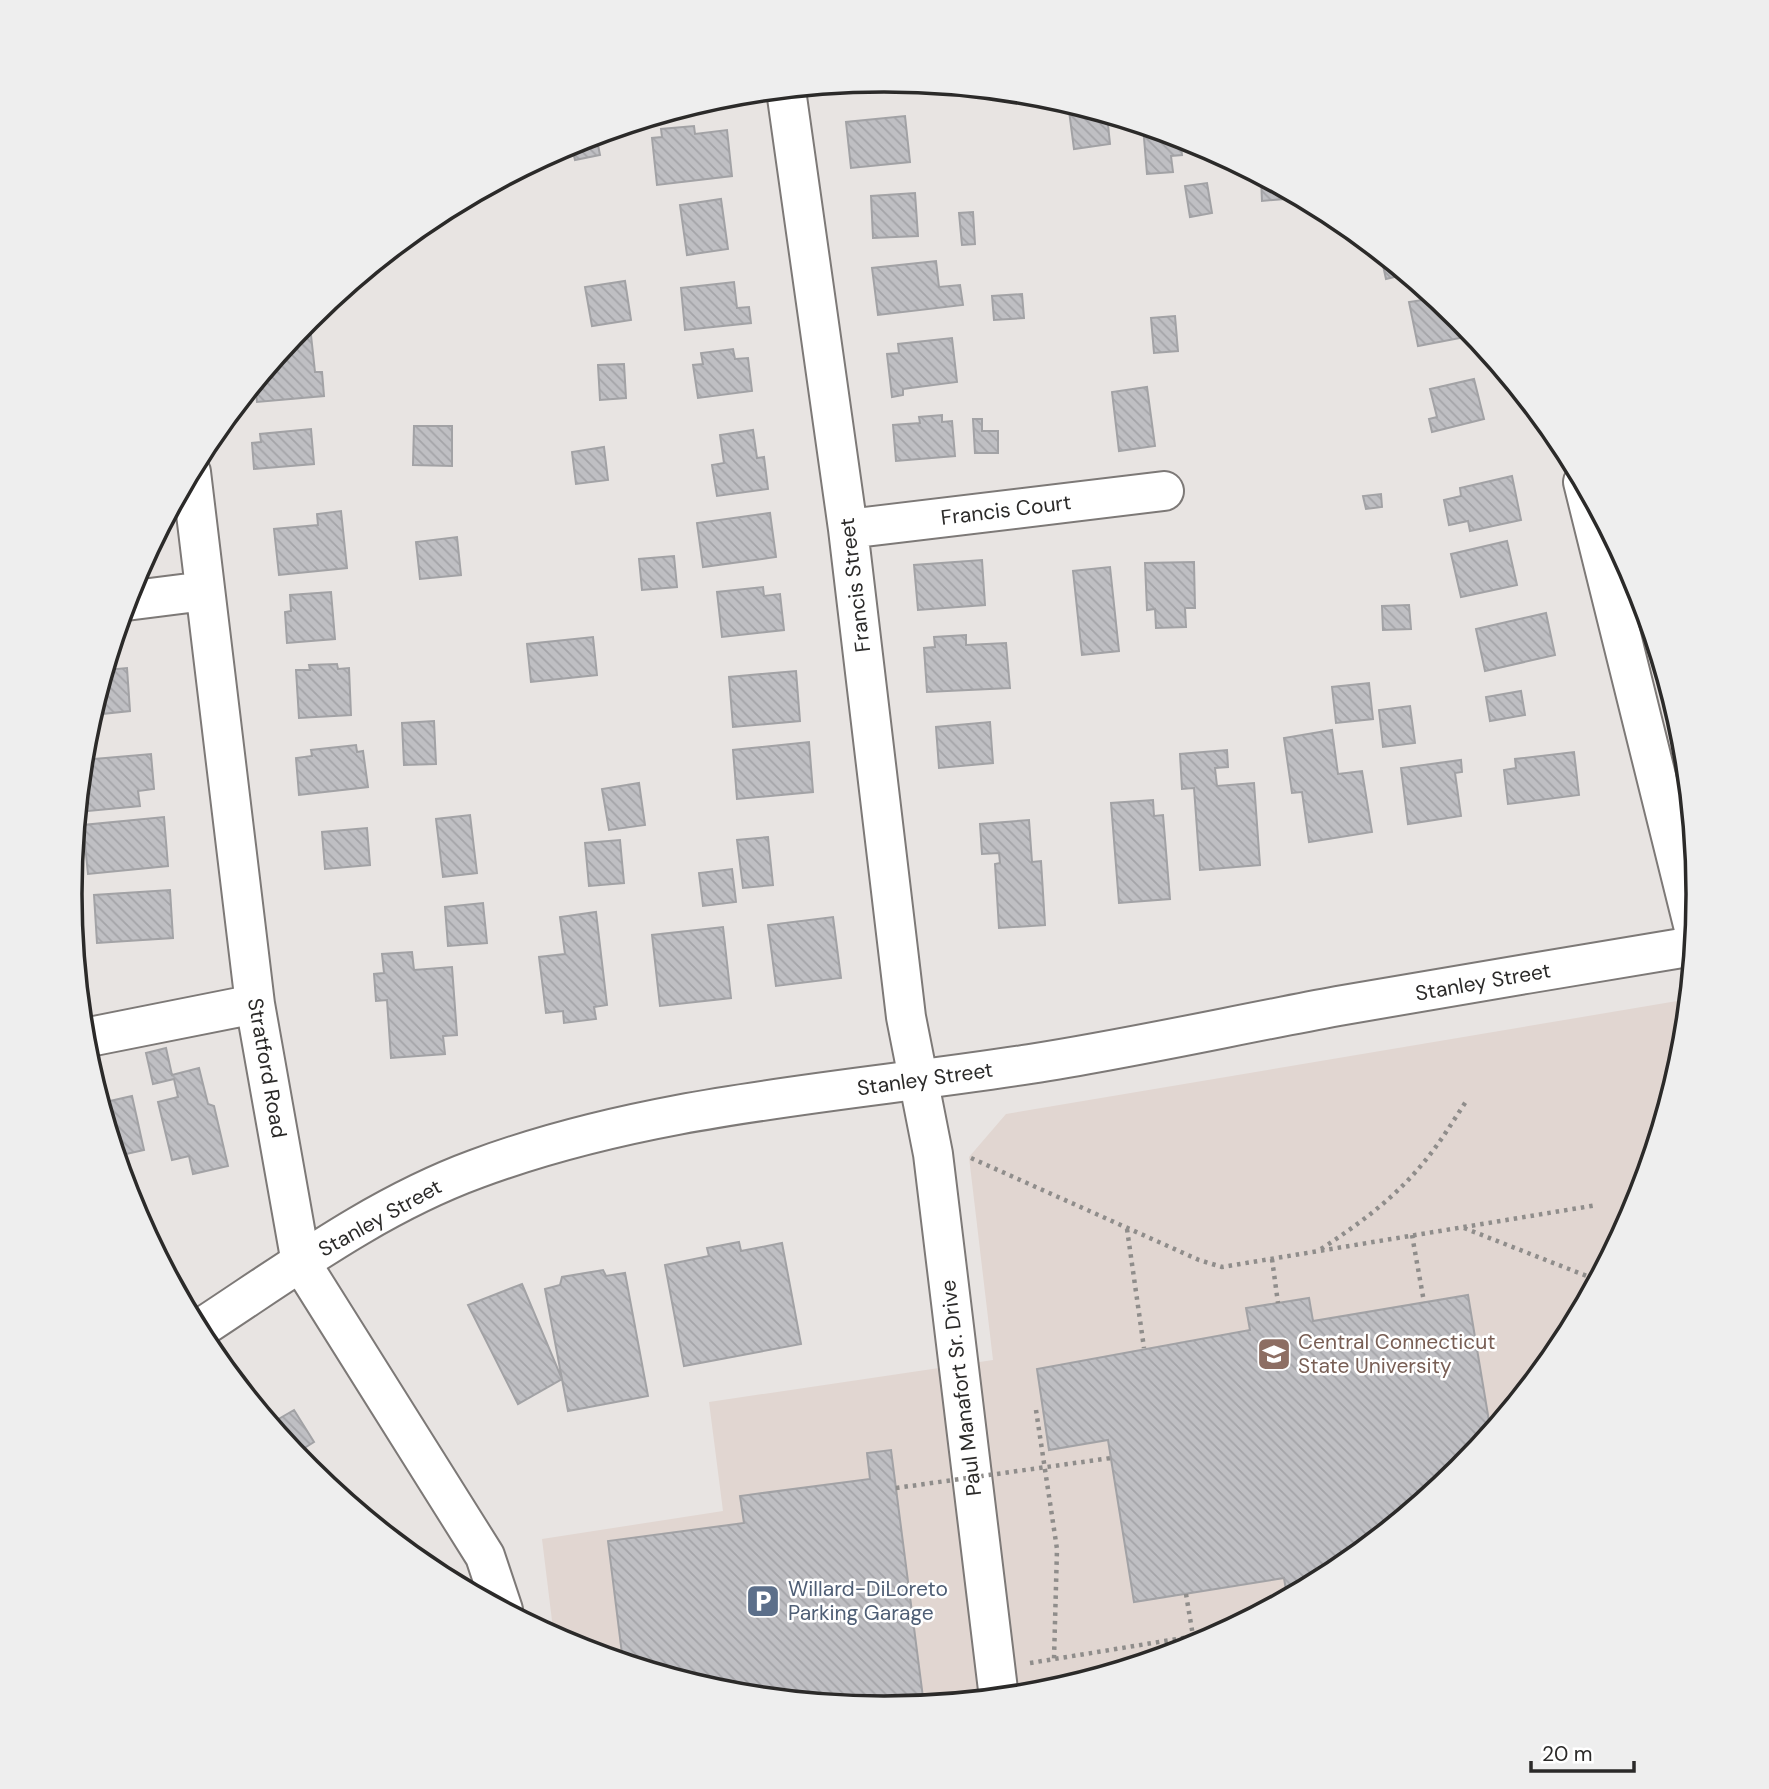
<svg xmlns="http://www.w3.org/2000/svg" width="1769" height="1789" font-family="'DM Sans',sans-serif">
<defs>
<pattern id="building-back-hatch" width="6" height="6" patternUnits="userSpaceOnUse" patternTransform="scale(1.75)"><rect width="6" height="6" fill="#bfbfc3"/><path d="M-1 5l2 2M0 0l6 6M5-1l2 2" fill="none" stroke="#a4a4a8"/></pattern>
</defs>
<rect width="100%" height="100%" fill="#e8e4e2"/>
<path fill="#e1d6d1" d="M1689 999 1683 1054 1637 1207 1561 1347 1460 1471 1337 1572 1196 1647 1043 1693 884 1709 725 1693 572 1647 554 1637 542 1539 723 1511 709 1402 993 1360 969 1157 1006 1114Z"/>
<path fill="url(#building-back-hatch)" stroke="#a2a2a5" stroke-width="2" d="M1068 103 1107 115 1110 144 1074 149Z
M905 116 910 162 851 168 846 122Z
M694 126 695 134 727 130 732 176 657 185 652 138 662 137 661 129Z
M1143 126 1180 137 1182 155 1171 156 1173 172 1147 174Z
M596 135 600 155 575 160 571 143Z
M1261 177 1283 189 1284 199 1262 201Z
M1207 183 1212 213 1190 217 1185 186Z
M915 193 918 236 873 238 871 196Z
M721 199 728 249 687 255 680 205Z
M973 212 975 244 962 245 959 213Z
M1380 252 1407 274 1386 279Z
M936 261 939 287 960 285 963 305 878 315 872 268Z
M625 281 631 320 592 326 585 287Z
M734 282 737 308 749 307 751 323 685 330 681 288Z
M1022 294 1024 318 994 320 992 296Z
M1435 298 1455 314 1460 338 1418 346 1409 302Z
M1175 316 1178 351 1154 353 1151 318Z
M311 335 315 372H322L324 396 257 402 255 384 293 337Z
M952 338 957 382 903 389V395L892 397 887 354 899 353 898 344Z
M733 349 735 359 748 358 752 391 698 398 693 365 703 364 701 353Z
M624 364 626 398 600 400 598 365Z
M1474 379 1484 419 1432 432 1429 419 1437 417 1430 389Z
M1147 387 1155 446 1119 451 1112 392Z
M942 415V422L952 421 955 456 896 461 893 425 920 423 919 417Z
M973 419H982V431H998V453H975Z
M414 426H452V466L413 465Z
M311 429 314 464 254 469 252 443 261 442 260 434Z
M753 430 757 458 764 457 768 489 717 496 712 465 724 463 720 435Z
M604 447 608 480 576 484 572 452Z
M1512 476 1521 520 1470 531 1468 521 1449 525 1444 500 1461 496 1460 488Z
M1381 494 1382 507 1366 509 1363 496Z
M341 511 347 568 279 575 274 529 318 525 317 514Z
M770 513 776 557 703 567 697 523Z
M457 537 461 575 420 579 416 542Z
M1507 541 1517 585 1461 597 1451 554Z
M674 556 677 587 642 590 639 559Z
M982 560 985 605 918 610 914 565Z
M1194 562 1195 608H1185L1186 627 1156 628 1155 609 1147 610 1145 563Z
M1110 567 1119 651 1082 655 1073 571Z
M763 587 764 596 780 594 784 630 722 637 717 592Z
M331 592 335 639 287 643 285 612 291 611 290 595Z
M1409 605 1411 629 1383 630 1382 606Z
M1546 613 1555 655 1485 671 1476 629Z
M966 635V645L1006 643 1010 688 927 692 924 648 935 647 934 637Z
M593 637 597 675 531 682 527 644Z
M337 664 338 669 349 668 351 715 299 718 296 670H310L309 665Z
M127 668 130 711 92 715 106 670Z
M796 671 800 721 733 727 729 677Z
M1369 683 1373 719 1336 723 1332 687Z
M1521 691 1525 715 1490 721 1486 697Z
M1410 706 1415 743 1383 747 1379 710Z
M434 721 436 764 404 765 402 723Z
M990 722 993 763 939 768 936 727Z
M1332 730 1338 774 1362 771 1372 832 1309 842 1302 792 1292 793 1284 738Z
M809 742 813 792 737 799 733 750Z
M356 745 357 752 363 751 368 787 299 795 296 758 312 756 311 750Z
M1227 750 1228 767 1215 768 1217 786 1254 783 1260 865 1200 870 1194 788 1182 789 1180 754Z
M1574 752 1579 795 1508 804 1504 770 1516 768 1515 759Z
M151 754 154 789 138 791 140 806 78 812 83 760Z
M1461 760 1462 772 1455 773 1461 816 1408 824 1401 768Z
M639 783 645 825 609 830 602 789Z
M1153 800 1154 816 1163 815 1170 899 1119 903 1111 803Z
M470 815 477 873 443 877 436 819Z
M164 817 168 866 88 874 83 825Z
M1029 820 1032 862 1041 861 1045 925 999 928 995 864 1000 863 999 853 982 854 980 824Z
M367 828 370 865 325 869 322 832Z
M768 837 773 885 743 888 737 840Z
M620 840 624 883 589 886 585 843Z
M732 869 736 902 703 906 699 873Z
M170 890 173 938 97 943 94 895Z
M483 903 487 943 448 946 445 907Z
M596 912 607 1005 594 1007 596 1019 564 1023 563 1011 546 1013 539 957 565 954 560 917Z
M833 917 841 978 776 986 768 925Z
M723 927 731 998 660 1006 652 935Z
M412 952 414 970 452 967 457 1035 443 1036 445 1054 391 1058 387 1000 376 1001 374 974 384 973 382 954Z
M166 1048 172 1075 199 1068 208 1104 214 1106 228 1166 193 1174 189 1156 172 1160 158 1102 178 1097 174 1079 153 1084 146 1053Z
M132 1096 144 1150 117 1156 101 1103Z
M739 1242 741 1251 782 1243 801 1344 684 1366 665 1265 709 1256 707 1248Z
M603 1270 606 1276 625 1273 648 1396 568 1411 545 1289 560 1285 562 1277Z
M522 1284 562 1379 518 1404 468 1305Z
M1468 1295 1491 1433 1460 1471 1337 1572 1310 1586 1286 1590 1284 1578 1134 1602 1108 1440 1049 1450 1037 1369 1250 1330 1246 1308 1309 1298 1313 1321Z
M294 1410 314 1442 295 1454 270 1424Z
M891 1450 924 1705 884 1709 725 1693 623 1662 608 1541 744 1523 740 1496 870 1479 867 1453Z"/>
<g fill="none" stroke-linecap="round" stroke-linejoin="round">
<g stroke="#7d7977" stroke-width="42">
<path id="minor" d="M786 90 848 529 906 1017 933 1154 999 1698
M191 472 255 1004 301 1263 485 1556 503 1610
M1583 482 1695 933
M848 529 1164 491
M126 601 205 591
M84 1038 255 1004"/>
</g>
<g stroke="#7d7977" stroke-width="42">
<path id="major" d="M198 1330C287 1272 375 1206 476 1169 653 1103 844 1093 1030 1064 1133 1048 1235 1025 1338 1006 1457 985 1575 966 1694 946"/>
</g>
<path stroke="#8f8d8b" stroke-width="4.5" stroke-dasharray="3.5 5" stroke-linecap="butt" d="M971 1158 1199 1260 1222 1267 1597 1205
M1464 1228 1597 1280
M1127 1229 1144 1348
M1412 1235 1424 1302
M1321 1249C1359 1224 1395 1198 1424 1162 1440 1143 1453 1121 1467 1100
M1272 1259 1278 1303
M1036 1410 1057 1549 1054 1659
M1186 1594 1193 1636
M1030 1663 1226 1631"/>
<use href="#minor" stroke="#fff" stroke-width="38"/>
<use href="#major" stroke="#fff" stroke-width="38"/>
<path stroke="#8f8d8b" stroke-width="4.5" stroke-dasharray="3.5 5" stroke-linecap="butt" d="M896 1488 1111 1458"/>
</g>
<defs>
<g id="university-square" transform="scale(1.75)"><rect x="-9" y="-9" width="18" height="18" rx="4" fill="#8d6e63" stroke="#fff"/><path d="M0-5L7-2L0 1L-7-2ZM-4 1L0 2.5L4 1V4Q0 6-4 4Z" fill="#fff"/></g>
<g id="parking-square" transform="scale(1.75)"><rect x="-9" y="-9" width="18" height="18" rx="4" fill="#5c6f8a" stroke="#fff"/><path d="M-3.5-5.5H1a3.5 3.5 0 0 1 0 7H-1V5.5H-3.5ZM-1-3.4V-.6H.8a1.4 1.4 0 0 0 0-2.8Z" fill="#fff"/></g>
</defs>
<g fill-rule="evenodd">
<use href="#university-square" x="1274" y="1354"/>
<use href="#parking-square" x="763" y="1601"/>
</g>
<g text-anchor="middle" stroke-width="5" stroke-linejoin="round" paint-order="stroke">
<g font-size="21" fill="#2b2a29" stroke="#fff">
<text transform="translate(1006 510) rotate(-7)" y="7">Francis Court</text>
<text transform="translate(855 585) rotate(-97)" y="7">Francis Street</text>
<text transform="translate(1483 982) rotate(-10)" y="7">Stanley Street</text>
<text transform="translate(267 1068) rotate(80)" y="7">Stratford Road</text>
<text transform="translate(925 1079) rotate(-8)" y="7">Stanley Street</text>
<text transform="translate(380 1218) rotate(-29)" y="7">Stanley Street</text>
<text transform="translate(961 1388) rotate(-97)" y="7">Paul Manafort Sr. Drive</text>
</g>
<g font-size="21" fill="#785e54" stroke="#fff" text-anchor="start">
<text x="1298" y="1349">Central Connecticut<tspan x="1298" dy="24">State University</tspan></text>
</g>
<g font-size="21" fill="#4e5e75" stroke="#fff" text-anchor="start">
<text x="788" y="1596">Willard-DiLoreto<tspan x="788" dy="24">Parking Garage</tspan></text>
</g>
</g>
<path d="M0 0H1769V1789H0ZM82 894a802 802 0 1 1 1604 0a802 802 0 1 1-1604 0Z" fill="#eee" fill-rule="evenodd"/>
<path fill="none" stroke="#2b2a29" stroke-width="3.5" d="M82 894a802 802 0 1 1 1604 0a802 802 0 1 1-1604 0Z"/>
<path d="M1531 1761v10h103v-10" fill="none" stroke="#2b2a29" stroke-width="3.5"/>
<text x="1542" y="1761" font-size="21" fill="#2b2a29" stroke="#ffffff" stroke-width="5" paint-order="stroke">20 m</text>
</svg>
